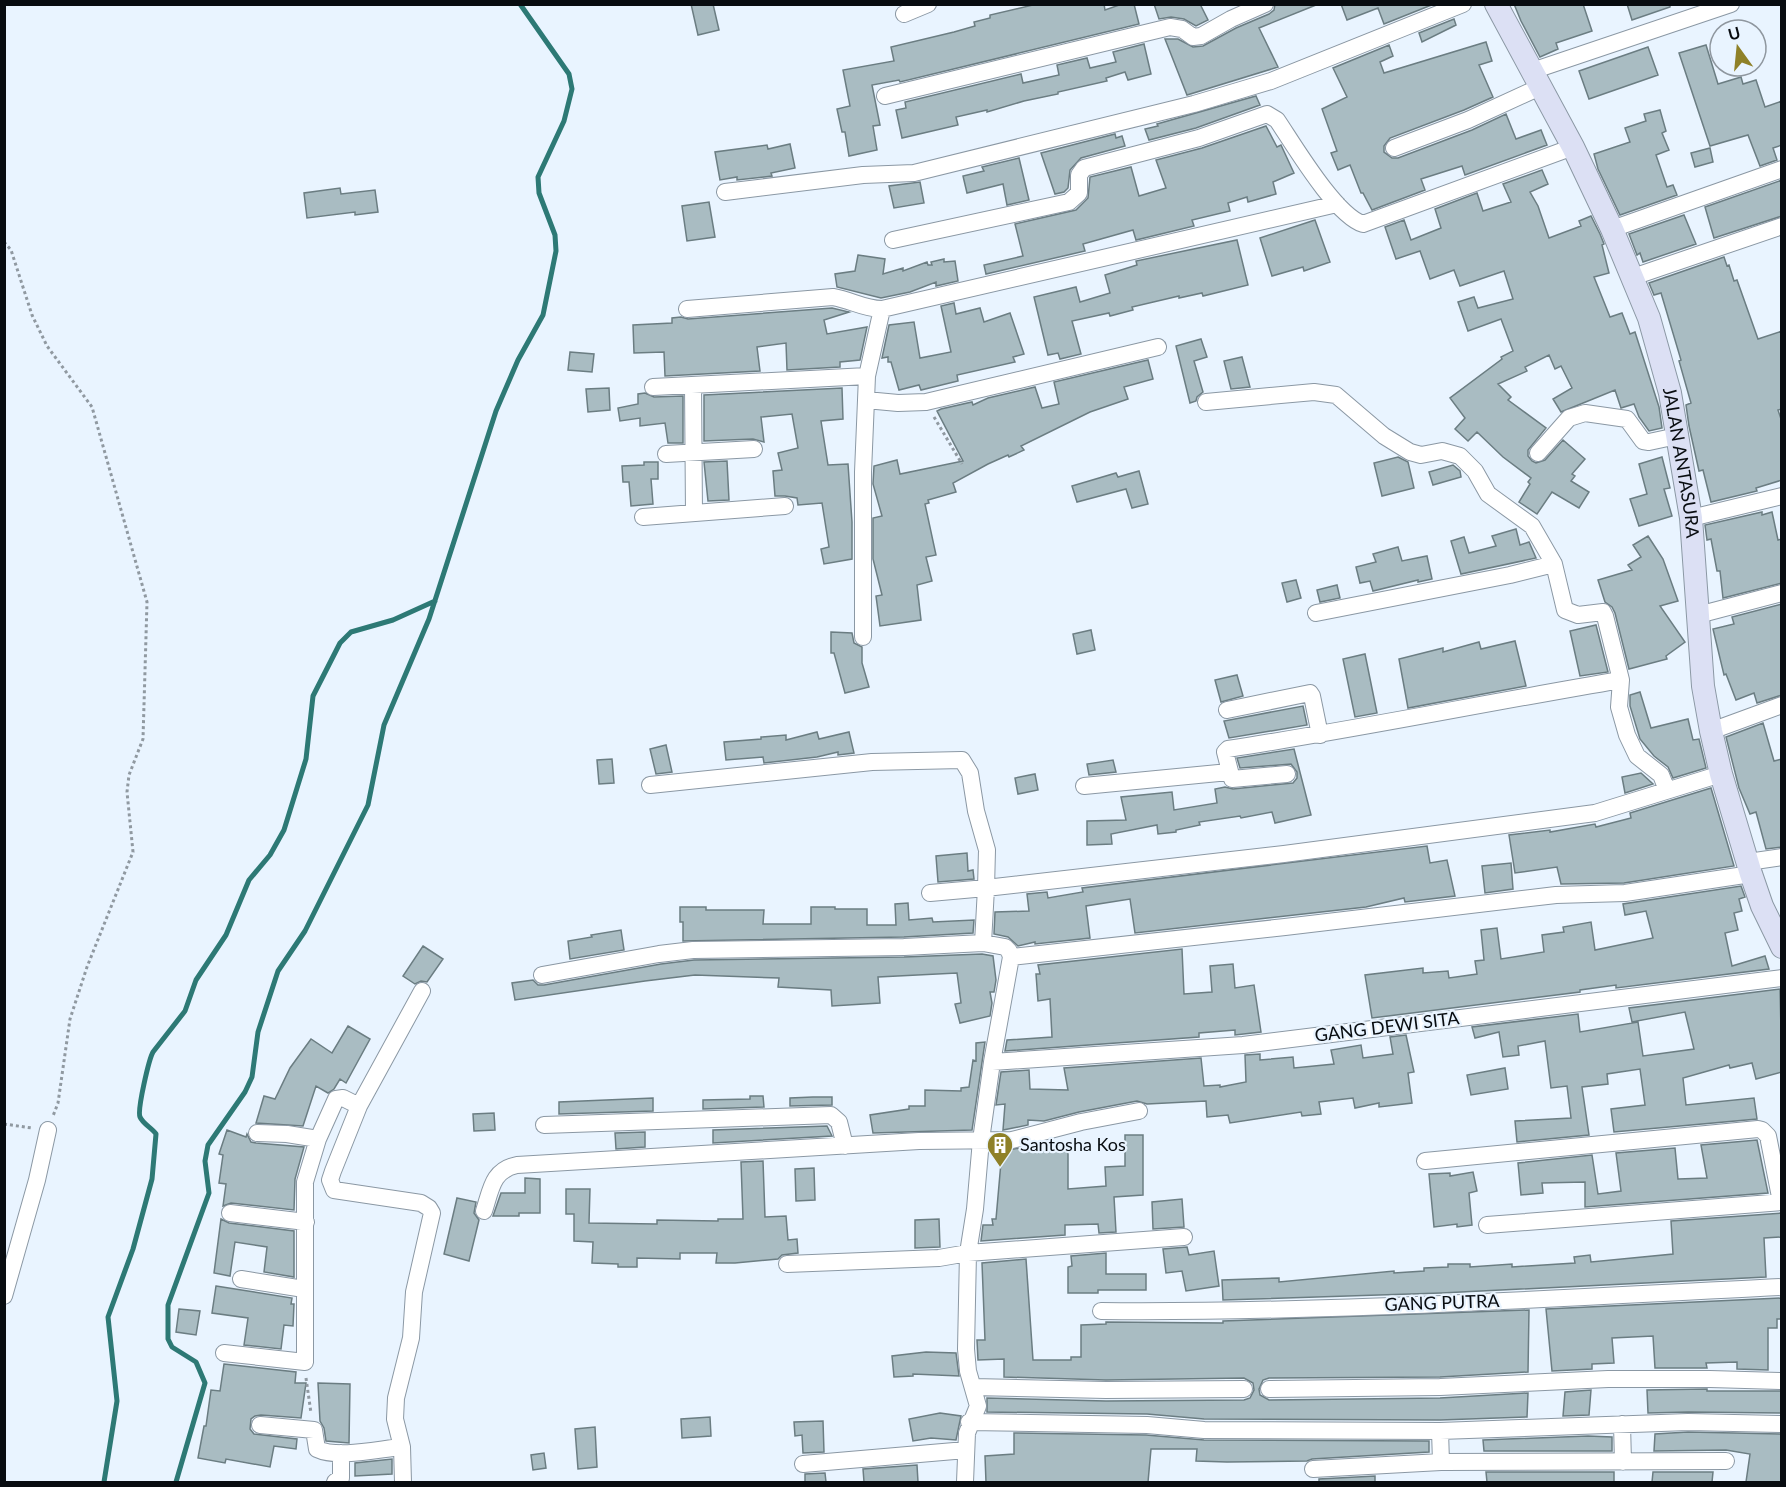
<svg xmlns="http://www.w3.org/2000/svg" width="1786" height="1487" font-family="Lato,sans-serif">
<rect width="100%" height="100%" fill="#e9f4ff"/>
<g fill="none" stroke-linecap="round" stroke-linejoin="round">
<path stroke="#2d7975" stroke-width="5" d="M104 1482 117 1401 108 1317 133 1249 152 1179 156 1134C152 1128 143 1124 140 1117 137 1110 149 1059 153 1052L185 1011 196 980 226 935 249 880 270 855 284 830 306 759 313 696 340 643 351 632 393 620 435 601
M176 1482 205 1383 196 1362 172 1347 168 1339V1305L209 1193 205 1161 208 1145 245 1092 252 1077 258 1032 278 971 305 931 368 805 384 725 429 619 496 411 518 360 543 315 556 251 555 235 539 193 538 177 564 121 572 89 569 74 520 4"/>
</g>
<path fill="#a9bcc2" stroke="#6b7d82" stroke-width="1.5" d="M691 4H713L719 30 698 35Z
M1037 4H1104L1105 10 1122 4H1134L1139 24 900 82 899 80 872 85 880 125 873 126 877 150 849 156 845 132H842L837 109 850 106 843 70 894 61 891 47 954 32 975 26 974 22 990 18V15Z
M1154 4H1200L1208 20 1196 26 1184 19 1171 17 1159 19Z
M1275 4 1316 5 1259 28 1278 67 1187 95 1165 39H1178L1193 47 1203 46 1236 28 1269 14 1274 10Z
M1341 4H1434L1384 24 1378 8 1347 20Z
M1514 4H1583L1592 31 1556 43 1558 49 1540 57 1521 21Z
M1627 4H1670V7L1632 20Z
M1454 19 1456 25 1422 42 1419 33Z
M1486 42 1492 61 1479 65 1493 97 1464 110 1390 138 1384 146V152L1392 158H1398L1472 130 1506 114 1516 139 1541 130 1547 145 1465 175 1462 166 1421 179 1425 190 1372 210 1363 193H1361L1350 165 1338 170 1331 153 1337 151 1322 109 1347 97 1333 68 1389 45 1393 56 1380 62 1384 73Z
M1144 44 1151 74 1128 80 1125 72 1106 78 1107 81 1058 92V94L1024 101 987 112V110L956 117 958 125 902 138 896 110 906 108 905 102 1021 74 1023 83 1059 75 1057 65 1087 58 1090 68 1116 62 1113 52Z
M1706 45 1718 84 1741 77 1743 84 1756 80 1765 107 1782 101V145L1773 148 1777 160 1760 166 1748 135 1710 146 1679 53Z
M1648 47 1658 75 1589 99 1579 71Z
M1256 96 1260 105 1196 128 1149 140 1145 129 1158 126 1157 124Z
M1660 110 1666 131 1662 133 1669 150 1656 155 1667 187 1673 185 1677 195 1620 215 1598 169 1594 154 1630 142 1625 128 1646 121 1644 114Z
M1266 126 1277 147 1281 145 1294 173 1273 182 1276 194 1248 202 1247 197 1228 203 1230 211 1192 220 1194 226 1136 240 1133 230 1083 244 1085 251 986 274 984 265 1023 256 1015 224 1076 210 1088 198 1090 177 1131 167 1139 196 1166 188 1156 160 1202 148Z
M1115 134 1116 138 1122 136 1125 146 1081 158 1070 170 1068 188 1064 192 1055 194 1041 153Z
M790 144 795 168 771 173 772 176 737 180V177L720 180 715 152 767 145 768 149Z
M1710 148 1713 162 1695 167 1691 153Z
M1019 158 1029 200 1007 205 1003 184 967 193 963 176 984 171 982 167Z
M1542 170 1548 184 1530 192 1538 206 1549 238 1581 226 1579 221 1591 216 1600 234 1604 244 1602 245 1609 273 1594 277 1610 317 1622 313 1630 334 1635 332 1659 407 1662 428 1649 431 1639 417 1634 404 1621 408 1615 390 1561 412 1553 399 1572 388 1561 366 1555 369 1549 355 1525 367 1527 371 1498 384 1511 397 1508 400 1546 428 1528 450V456L1532 461 1536 463 1545 460 1563 440 1585 459 1572 474 1575 476 1571 481 1589 492 1579 508 1552 492 1537 514 1519 502 1530 484 1528 482 1531 478 1503 457 1477 432 1468 441 1455 429 1465 418 1450 398 1502 359 1501 357 1513 351 1501 319 1468 331 1458 302 1474 297 1478 308 1513 299 1504 271 1460 286 1454 270 1430 279 1420 251 1396 259 1385 227 1404 220 1411 240 1441 228 1435 209 1477 193 1483 211 1511 202 1503 184Z
M1782 180V216L1714 238 1705 207Z
M920 182 924 203 894 208 889 186Z
M340 188 341 194 375 190 378 212 355 215V212L307 218 304 193Z
M709 202 715 237 687 241 682 206Z
M1684 215 1696 244 1643 262 1640 253 1637 255 1629 234Z
M1315 220 1330 262 1304 271 1303 267 1272 276 1260 238Z
M1237 240 1248 285 1203 296 1202 293 1179 298V296L1132 307 1133 310 1110 316 1109 313 1072 321 1081 354 1060 359 1058 353 1048 355 1034 297 1076 287 1080 302 1110 293 1105 275 1137 265 1136 261Z
M858 255 885 259 883 274 903 268V271L927 262 928 265H932L931 262 944 259V262L955 261 958 281 936 286V282L910 292 881 298 837 287 835 274 855 271Z
M1724 257 1727 266 1729 265 1734 281 1737 280 1758 339 1782 331V409L1778 410 1782 422V480L1756 488 1757 491 1711 502 1703 470 1699 471 1689 426 1686 405 1691 403 1679 361 1681 360 1661 293 1654 295 1649 283Z
M954 303 956 314 980 308 984 322 1010 313 1024 354 1013 357 1015 362 957 375 958 381 921 390 919 385 899 390 891 362H888V357L882 358 889 325 914 322 920 358 951 352 941 306Z
M832 308 849 312 824 320 827 334 867 327 860 360 840 362V367L787 370 786 343 757 347 760 371 665 376 664 352 634 353 633 325 672 323V318L681 317 688 319Z
M1201 339 1207 357 1194 361 1203 392 1197 397 1196 401 1190 403 1176 346Z
M570 352 594 354 592 372 568 370Z
M1242 357 1250 387 1231 389 1224 361Z
M1148 360 1153 379 1124 387 1128 399 1090 412 1021 446 1024 450 1009 457 1008 455 988 464 953 483 956 492 928 500 929 503 925 504 936 555 926 557 932 581 917 585 921 620 880 626 876 596 882 595 873 559V518L882 516 873 484 874 466 897 460 900 474 963 461 937 411 941 409 972 402 973 405 988 398 1035 387 1042 408 1059 404 1054 382Z
M609 388 610 410 588 412 586 389Z
M842 388 843 419 821 421 828 465 848 464 852 522V559L824 564 821 549 829 547 822 503 798 505 797 498 785 496H775L773 471 782 470 778 453 798 448 792 414 761 417 764 442 753 439 704 441V395Z
M645 393 654 397 683 396V443H668L665 423 640 426V418L620 421 618 408 638 404V394Z
M1398 457 1408 462 1414 488 1382 496 1374 463Z
M1662 457 1670 488 1664 489 1672 516 1639 526 1630 499 1647 494 1639 464Z
M727 461 729 500 708 501 704 462Z
M644 462H658V479H651L653 504 631 506 629 482H623L622 466 644 465Z
M1453 465 1460 471 1461 477 1433 485 1429 472Z
M1139 471 1148 504 1132 508 1126 489 1077 502 1072 486 1116 473 1118 477Z
M1762 512V515L1772 512 1778 540 1782 539V583L1723 598 1720 571H1717L1711 539 1707 540 1705 525Z
M1516 529 1520 545 1529 542 1536 558 1461 574 1451 541 1464 537 1469 553 1496 546 1492 536Z
M1648 536 1663 559 1678 601 1660 606 1685 642 1666 656 1667 659 1629 669 1615 613 1612 607 1605 602 1598 580 1632 570 1628 565 1641 557 1633 545Z
M1398 547 1402 561 1427 556 1432 579 1418 582V580L1373 591 1370 581 1360 583 1356 567 1376 562 1373 554Z
M1296 580 1301 598 1287 602 1282 583Z
M1337 585 1340 598 1320 602 1317 590Z
M1782 604V695L1757 703 1754 693 1736 700 1726 674 1724 675 1713 629 1734 624 1732 617Z
M1596 625 1608 672 1580 676 1570 631Z
M1091 630 1095 650 1077 654 1073 634Z
M831 632 852 633 854 643 862 647V663L869 687 845 693 834 653H831Z
M1515 641 1526 686 1408 708 1399 659 1443 648V652L1479 642 1481 649Z
M1365 654 1377 713 1355 717 1343 659Z
M1237 675 1243 696 1221 702 1215 680Z
M1640 692 1651 728 1688 719 1693 740 1699 739 1706 768 1673 778 1668 767 1654 756 1640 739 1630 706V695Z
M1303 706 1307 725 1229 738 1224 721Z
M1763 723 1774 761 1782 759V847L1766 849 1756 812 1750 814 1739 788 1726 737Z
M817 732 819 739 849 732 854 753 838 755V752L817 757 764 763 763 757 726 760 724 742 761 739V737L786 735V740Z
M666 745 672 772 656 774 650 749Z
M1294 749 1311 815 1275 823 1272 812 1241 818 1240 816 1199 822 1200 825 1176 830V832L1158 834 1157 825 1111 834 1112 844 1087 845V821L1126 820 1121 797 1172 792 1174 810 1217 803 1215 789 1225 787 1233 789 1293 783 1297 778V772L1291 764 1240 768 1237 758Z
M612 759 614 783 599 784 597 760Z
M1113 760 1116 772 1089 775 1087 764Z
M1641 773 1653 784 1625 793 1622 777Z
M1035 774 1038 790 1018 794 1015 778Z
M1711 788 1734 866 1624 883 1561 884 1557 867 1515 873 1509 835 1550 830V832L1595 824 1596 827 1631 818 1630 813Z
M1427 846 1430 863 1447 860 1455 896 1405 902 1404 898 1366 907 1135 933 1130 899 1086 906 1090 938 1035 944V942L1018 946 1008 937 994 934 995 912 1029 911 1027 894 1047 892 1048 898 1083 892 1082 888Z
M967 853 968 871 973 870 974 879 938 882 936 856Z
M1511 863 1513 889 1485 893 1482 866Z
M1741 886 1745 897 1739 899 1742 911 1734 913 1738 930 1725 933 1732 966 1765 956 1769 969 1616 988V985L1580 990V992L1372 1018 1365 975 1423 968V973L1448 971 1449 978 1477 974 1475 961 1484 960 1481 930 1497 928 1501 959 1544 952 1542 935 1564 932 1563 927 1591 922 1595 950 1653 938 1646 911 1625 915 1623 904Z
M908 903 909 920 932 918 933 922 974 920 973 933 904 937 683 941V922H680V907H706V910H764L763 924H811V907H835V909H867V925H896L895 904Z
M621 930 624 950 570 959 568 941 592 937 591 935Z
M423 946 443 959 427 982 421 981 415 984 403 976Z
M1182 949 1184 994 1212 992 1210 966 1233 964 1235 988 1254 985 1261 1032 1235 1035V1030L1199 1033V1037L1005 1051 1007 1040 1052 1037 1050 999 1038 1001 1036 974H1040L1038 965Z
M982 954 993 956 996 980 994 992H990L992 1003 990 1016 960 1023 955 1004 961 1003 957 973 878 977 880 1003 832 1006 831 990 778 987 779 978 695 975 645 981 515 1000 512 983 533 980 538 985H544L661 964 694 960 904 957Z
M1780 989 1782 1072 1756 1079 1752 1063 1730 1068 1729 1065 1683 1078 1686 1105 1754 1098 1757 1119 1614 1132 1611 1109 1645 1105 1640 1069 1607 1074 1608 1084 1582 1087 1589 1135 1517 1142 1515 1121 1571 1118 1567 1086 1551 1088 1545 1041 1518 1046 1519 1055 1503 1057 1499 1032 1475 1038 1472 1027 1578 1014 1580 1032 1638 1022 1643 1056 1694 1049 1685 1012 1632 1022 1629 1008Z
M348 1026 370 1039 346 1083 340 1079 334 1089 328 1093 316 1086 303 1126 256 1123 264 1096 275 1099 290 1068 311 1039 332 1053Z
M1406 1035 1414 1072 1408 1073 1412 1103 1379 1107V1103L1355 1108 1353 1098 1319 1102 1321 1114 1302 1116 1301 1112 1230 1123 1228 1115 1207 1117 1206 1101 1147 1104 1137 1101 1079 1112 1044 1121 1028 1120V1125L1003 1130 1005 1104 996 1105 1001 1072 1029 1070 1030 1089 1068 1090 1064 1068 1201 1058 1204 1086 1220 1085V1087L1246 1082 1245 1055 1260 1054V1060L1293 1057 1294 1068 1334 1064 1331 1050 1361 1045 1363 1058 1393 1054 1390 1037Z
M985 1042 972 1130 873 1133 870 1115 909 1109V1106H925V1090L961 1091V1088L969 1087 973 1060 976 1061V1043Z
M1505 1068 1508 1089 1471 1095 1467 1075Z
M750 1096H763L764 1107 703 1109V1100L750 1099Z
M813 1097H832V1105L790 1106V1098Z
M653 1098V1111L559 1114V1102Z
M494 1113 495 1130 474 1131 473 1114Z
M827 1126 832 1136 713 1143V1130Z
M227 1130 246 1137 247 1134 251 1142 256 1143 304 1147 295 1179 294 1210 231 1203 223 1206 226 1184 219 1183 223 1155 219 1154Z
M645 1132V1147L616 1149 615 1133Z
M1125 1135H1143V1195L1114 1197 1116 1232 1099 1233 1098 1224 1065 1225V1235L981 1241 983 1225H993L992 1219H996L1002 1151 1026 1147V1151H1068V1189L1106 1186 1105 1167 1125 1166Z
M1757 1140 1768 1193 1585 1207V1182L1542 1183 1543 1193 1521 1195 1518 1163 1592 1155 1598 1194 1621 1191 1616 1153 1675 1148 1678 1179 1707 1178 1701 1145Z
M763 1161 765 1217 786 1216 788 1240 797 1239 798 1253 782 1255 778 1259 735 1263H716L717 1253H680V1259L637 1258V1267H618V1264L592 1263 593 1242 574 1241V1214H566V1189H590L589 1223 657 1224V1220L718 1221V1219H743L741 1162Z
M814 1168 815 1200 796 1201 795 1169Z
M1473 1172 1477 1191 1469 1193 1472 1225 1457 1227V1224L1434 1227 1429 1174 1450 1173V1176Z
M525 1178 540 1179V1213H519V1216H493L501 1193H525Z
M457 1198 476 1202 474 1213 479 1220 469 1261 444 1254Z
M1182 1199 1184 1227 1153 1229 1152 1202Z
M1782 1213V1237L1764 1238 1766 1277 1441 1293 1223 1300 1222 1280 1279 1278V1282L1394 1271V1273L1424 1271V1268L1448 1267V1264H1470V1267L1512 1264V1267L1575 1263 1574 1257 1590 1255 1591 1262 1673 1254 1671 1221Z
M221 1219 229 1223 294 1231V1277L264 1272 267 1247 235 1242 230 1276 214 1273Z
M939 1219 940 1247 915 1248V1220Z
M1187 1247 1189 1255 1214 1251 1219 1286 1186 1291 1182 1271 1166 1273 1163 1249Z
M1106 1253V1274H1146V1290H1098V1293H1068V1267L1072 1266 1071 1256Z
M1026 1259 1033 1360H1071V1357H1081V1325L1106 1324V1322L1223 1323V1321L1529 1310 1528 1372 1440 1377 1269 1378 1263 1380 1259 1389 1260 1395 1269 1400 1440 1398 1528 1393 1527 1417 1440 1420 1204 1419 1147 1414 987 1412V1398L1106 1401 1244 1400 1250 1398 1254 1390 1253 1383 1244 1378 1106 1380 1004 1377V1359L978 1360 977 1340H985L982 1263Z
M216 1286 292 1298 291 1304H294L293 1326 284 1325 281 1349 244 1345 248 1318 212 1313Z
M1782 1298V1319H1777V1328H1768V1370L1737 1369V1362L1706 1363 1707 1368H1655L1653 1336 1612 1338 1614 1363 1592 1364V1369L1552 1371 1546 1309Z
M179 1309 200 1311 196 1335 176 1332Z
M926 1352 956 1353 959 1376 913 1374V1376L894 1377 892 1356Z
M224 1364 296 1372 295 1383H306L301 1418 261 1415 255 1416 251 1419 250 1429 254 1434 297 1439 296 1449 274 1446 270 1467 226 1459 225 1463 198 1458 204 1426H206L211 1390 220 1391Z
M318 1383 350 1384 349 1443 326 1441 324 1428 320 1421Z
M1707 1389V1391H1782V1413L1688 1412 1648 1413 1647 1390Z
M1591 1390 1589 1415 1563 1416 1565 1392Z
M940 1413 961 1416 956 1440 931 1438 913 1441 909 1419Z
M710 1417 711 1436 682 1438 681 1419Z
M823 1421 824 1452 803 1453 802 1435 795 1436 794 1422Z
M595 1427 597 1467 578 1469 575 1429Z
M1688 1432 1782 1434V1482H1746L1750 1454 1726 1450 1654 1451 1655 1434Z
M1014 1433 1146 1435 1204 1440 1429 1441V1452L1312 1459 1307 1461 1227 1462 1196 1461 1197 1449H1151L1148 1482H986L985 1456 1014 1454Z
M1588 1436 1612 1437V1451H1484L1483 1440Z
M544 1453 546 1468 533 1470 531 1455Z
M392 1459V1474L355 1476V1463Z
M917 1465 918 1482H864L863 1469Z
M1486 1472H1614V1482H1487Z
M1653 1472H1713L1712 1482H1652Z
M825 1473 826 1482H805V1474Z
M1375 1476V1482H1319V1479Z"/>
<g fill="none" stroke-linecap="round" stroke-linejoin="round">
<g stroke="#8b98a4" stroke-width="18">
<path id="minor" d="M904 14 928 4
M1532 71 1731 4
M885 96 1170 27 1182 29 1193 37 1201 36 1231 19 1265 4
M1394 148 1468 120 1540 87
M725 192 863 175 914 173 1194 104 1271 81 1463 4
M1612 229 1782 169
M893 240 1069 202 1079 193V175L1084 168 1199 138 1267 114 1277 120C1294 145 1335 215 1363 224L1573 147
M1633 277 1782 226
M687 309 833 297C851 300 864 309 882 309L1337 204
M693 385 694 513
M653 387 867 376
M866 400 898 403 926 402 1158 347
M1206 402 1314 392 1336 395 1384 436 1410 452 1421 455 1442 451 1460 456 1475 471 1488 494 1532 526 1554 564 1565 610 1578 615 1603 612 1605 616 1621 680 1619 707 1627 735 1637 756 1661 775 1667 790
M1538 453 1569 418 1585 413 1627 419 1643 441 1649 442 1677 436
M666 454 754 449
M643 517 785 506
M1691 518 1782 496
M1316 613 1510 575 1554 564
M1698 615 1782 593
M863 637V472L867 376 882 309
M1227 710 1310 693 1312 696 1320 735
M1711 731 1782 705
M1287 774 1232 779 1225 752 1228 749C1359 729 1490 702 1621 680
M650 785 872 762 962 760 970 773 976 811 987 850 986 888 1284 854 1595 813 1721 774
M1084 786 1229 772
M1748 862 1782 857
M930 893 986 888 983 943
M1011 957 1285 927 1556 895 1625 893 1751 874
M542 975 659 954 693 950 904 947 983 943 1005 947 1009 951 1011 957 992 1062 981 1140 975 1209 968 1253 966 1349 968 1371 978 1406 967 1433 965 1482
M992 1062 1243 1045 1782 978
M359 1106 422 991
M544 1125 831 1115 839 1122 845 1146
M257 1133 287 1134 318 1139
M1425 1161 1758 1129 1762 1130 1768 1136 1781 1202
M484 1211C491 1190 492 1170 517 1165L919 1141 1012 1140 1081 1122 1139 1111
M230 1213 306 1222
M1487 1225 1782 1202
M787 1264 939 1258 968 1253 1184 1237
M241 1279 304 1289
M4 1296 37 1180 48 1130
M1101 1311C1328 1313 1555 1298 1782 1287
M224 1353 305 1362V1182L318 1139 336 1099 343 1098 359 1106 333 1171 330 1180 334 1190 421 1203 429 1208 432 1213 414 1292 411 1338 396 1398 395 1419 402 1447
M973 1387 1106 1390 1244 1389
M1269 1389 1440 1387 1608 1379H1710L1782 1381
M969 1422 1147 1425 1204 1430 1440 1431 1688 1422 1782 1424
M1622 1424 1623 1462
M260 1425 314 1430 317 1449C338 1459 379 1449 402 1447L403 1482
M1441 1462 1726 1461
M803 1464 966 1450
M1313 1469 1441 1462 1440 1431
M335 1482 341 1478V1453"/>
</g>
<g stroke="#8b98a4" stroke-width="24">
<g id="secondary">
<path id="s1" d="M1496 4 1573 147 1612 229 1649 318 1670 393 1691 518 1703 686 1711 731 1721 774 1751 874 1762 906 1782 947"/>
</g>
</g>
<path stroke="#9099a1" stroke-width="3" stroke-dasharray="3 3" stroke-linecap="butt" d="M4 242 11 250 32 315 47 346 92 407 147 602 143 739 129 775 127 792 133 852 87 967 70 1019 58 1103 53 1116
M934 417 962 464
M4 1124 32 1128
M306 1378 311 1413"/>
<use href="#minor" stroke="#fff" stroke-width="16"/>
<use href="#secondary" stroke="#dce0f4" stroke-width="22"/>
</g>
<defs>
<g id="building-pin" transform="scale(1.35)"><path d="M0 17L-7.5 6A9.5 9.5 0 1 1 7.5 6Z" fill="#8f8128" stroke="#e9f4ff"/><path d="M-4-6H4V6H1V3H-1V6H-4ZM-2.5-4.3h1.7v1.8h-1.7ZM.8-4.3h1.7v1.8H.8ZM-2.5-1h1.7V.8h-1.7ZM.8-1h1.7V.8H.8Z" fill="#fff"/></g>
</defs>
<g fill-rule="evenodd">
<use href="#building-pin" x="1000" y="1145"/>
</g>
<g text-anchor="middle" stroke-width="4.5" stroke-linejoin="round" paint-order="stroke">
<g font-size="18" fill="#080c10" stroke="#e9f4ff">
<text dy="6" stroke="none"><textPath href="#s1" startOffset="498">JALAN ANTASURA</textPath></text>
<text transform="translate(1387 1027) rotate(-7)" y="6">GANG DEWI SITA</text>
<text transform="translate(1442 1303) rotate(-2)" y="6">GANG PUTRA</text>
</g>
<g font-size="18" fill="#080c10" stroke="#e9f4ff" text-anchor="start">
<text x="1020" y="1151">Santosha Kos</text>
</g>
</g>
<rect width="1786" height="1487" fill="none" stroke="#080c10" stroke-width="12"/>
<g transform="translate(1738 48) rotate(345)"><circle r="28" fill="#e9f4ff" stroke="#8f979f" stroke-width="1.5"/>
<path d="M0-4.5L10 22L0 15L-10 22Z" fill="#8f8128"/>
<text y="-9" font-size="16" font-weight="bold" text-anchor="middle" fill="#080c10">U</text>
</g>
</svg>
